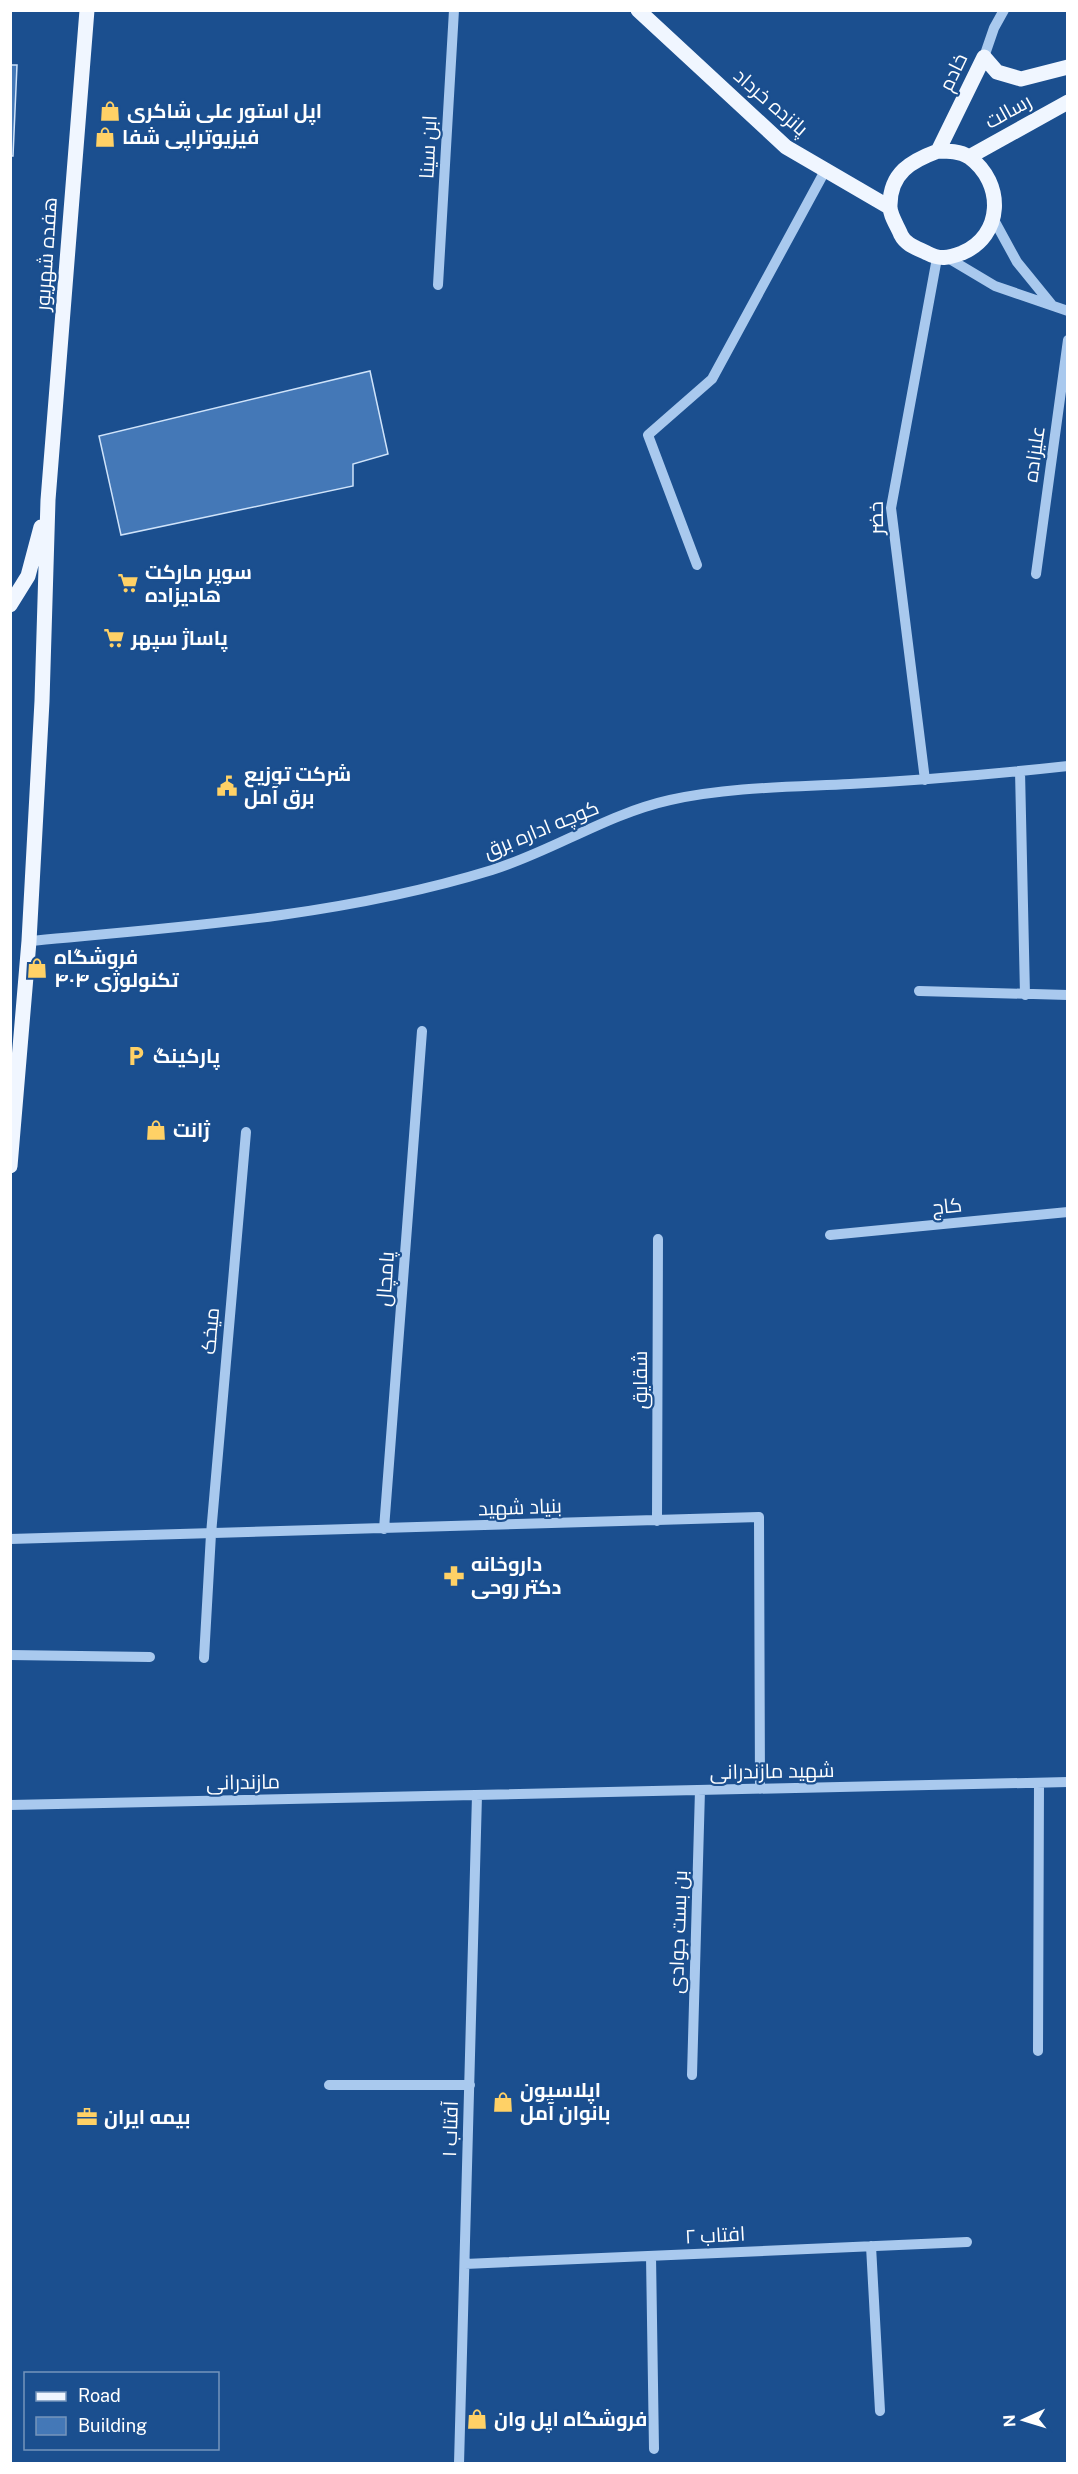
<svg xmlns="http://www.w3.org/2000/svg" width="1078" height="2474" font-family="'Public Sans',Cairo,sans-serif">
<rect width="100%" height="100%" fill="#1b4f8f"/>
<path fill="#4478b7" stroke="#cfe3fa" stroke-width="1.5" d="M10 65H17L13 156H10Z
M370 371 388 454 353 464V486L121 535 99 436Z"/>
<g fill="none" stroke-linecap="round" stroke-linejoin="round">
<path stroke="#a9c9ee" stroke-width="10" d="M984 57 994 28 1004 10
M994 220 1017 262 1052 305
M948 258 995 286 1068 311
M438 285 454 10
M697 565 648 435 712 379 826 169
M1036 574 1068 340
M1020 771 1025 995
M925 780 891 508 937 258
M29 941C184 927 343 916 492 870 553 851 607 814 670 800 729 787 790 787 850 784 923 780 995 774 1068 766
M919 991 1068 995
M830 1235 1068 1212
M657 1521 658 1239
M384 1529 422 1031
M10 1539 759 1517 760 1789
M10 1655 150 1657
M204 1658 211 1534 246 1132
M10 1805 1068 1782
M1038 2051 1039 1783
M692 2075 700 1790
M329 2085H470
M871 2246 880 2411
M651 2256 654 2449
M465 2264 967 2242
M459 2464 477 1795"/>
<path stroke="#f0f6ff" stroke-width="15" d="M638 10 786 147 889 207
M938 151C948 151 960 151 969 157 1005 183 1003 236 962 253 948 258 940 260 927 253 917 248 906 245 901 235 898 227 889 214 890 205 890 173 911 161 938 151Z
M938 151 984 57 997 72 1021 79 1068 67
M969 157 1068 102
M10 605 28 576 41 527
M10 1166 29 941 42 701 48 500 87 10"/>
</g>
<defs>
<g id="shop-bare" transform="scale(1.62)"><path d="M-5-2.5h2.3a2.7 3.5 0 0 1 5.4 0H5L5.5 6h-11ZM-1.5-2.5h3a1.5 2.3 0 0 0-3 0Z" fill="#ffd166" stroke="#1b4f8f" stroke-width="2.5" paint-order="stroke"/></g>
<g id="supermarket-bare" transform="scale(1.62)"><path d="M-6-5.5h2.5l.6 2H6L4.5 2H-2.5L-4.4-4H-6ZM-1.5 3.2a1.3 1.3 0 1 0 .1 0ZM3 3.2a1.3 1.3 0 1 0 .1 0Z" fill="#ffd166" stroke="#1b4f8f" stroke-width="2.5" paint-order="stroke"/></g>
<g id="civic-bare" transform="scale(1.62)"><path d="M-.6-6.5H3V-4.5H.6V-3L4-1V1h2V6H-6V1h2V-1L-.6-3ZM-1.2 2.5V6h2.4V2.5Z" fill="#ffd166" stroke="#1b4f8f" stroke-width="2.5" paint-order="stroke"/></g>
<g id="parking-bare" transform="scale(1.62)"><path d="M-3.5-5.5H1a3.5 3.5 0 0 1 0 7H-1V5.5H-3.5ZM-1-3.4V-.6H.8a1.4 1.4 0 0 0 0-2.8Z" fill="#ffd166" stroke="#1b4f8f" stroke-width="2.5" paint-order="stroke"/></g>
<g id="pharmacy-bare" transform="scale(1.62)"><path d="M-2-6h4v4h4v4h-4v4h-4v-4h-4v-4h4Z" fill="#ffd166" stroke="#1b4f8f" stroke-width="2.5" paint-order="stroke"/></g>
<g id="office-bare" transform="scale(1.62)"><path d="M-6-3h4V-5.5h4V-3h4V5H-6ZM-1-4.5V-3h2v-1.5ZM-6 0V1H6V0Z" fill="#ffd166" stroke="#1b4f8f" stroke-width="2.5" paint-order="stroke"/></g>
</defs>
<g fill-rule="evenodd">
<use href="#shop-bare" x="110" y="111"/>
<use href="#shop-bare" x="105" y="137"/>
<use href="#supermarket-bare" x="128" y="583"/>
<use href="#supermarket-bare" x="114" y="638"/>
<use href="#civic-bare" x="227" y="786"/>
<use href="#shop-bare" x="37" y="968"/>
<use href="#parking-bare" x="136" y="1056"/>
<use href="#shop-bare" x="156" y="1130"/>
<use href="#pharmacy-bare" x="454" y="1576"/>
<use href="#shop-bare" x="503" y="2102"/>
<use href="#office-bare" x="87" y="2117"/>
<use href="#shop-bare" x="477" y="2419"/>
</g>
<g text-anchor="middle" stroke-width="4.5" stroke-linejoin="round" paint-order="stroke">
<g font-size="20" fill="#fff" stroke="#1b4f8f">
<text transform="translate(953 72) rotate(-64)" y="7">خادم</text>
<text transform="translate(771 102) rotate(41)" y="7">پانزده خرداد</text>
<text transform="translate(1008 111) rotate(-29)" y="7">رسالت</text>
<text transform="translate(428 147) rotate(-87)" y="7">ابن سینا</text>
<text transform="translate(46 254) rotate(-86)" y="7">هفده شهریور</text>
<text transform="translate(1034 454) rotate(-82)" y="7">علیزاده</text>
<text transform="translate(876 518) rotate(-91)" y="7">خضر</text>
<text transform="translate(541 829) rotate(-22)" y="7">کوچه اداره برق</text>
<text transform="translate(947 1206) rotate(-6)" y="7">کاج</text>
<text transform="translate(385 1279) rotate(-86)" y="7">پامچال</text>
<text transform="translate(210 1331) rotate(-85)" y="7">میخک</text>
<text transform="translate(640 1380) rotate(-90)" y="7">شقایق</text>
<text transform="translate(520 1507) rotate(-2)" y="7">بنیاد شهید</text>
<text transform="translate(772 1771) rotate(-1)" y="7">شهید مازندرانی</text>
<text transform="translate(243 1782) rotate(-1)" y="7">مازندرانی</text>
<text transform="translate(678 1932) rotate(-88)" y="7">بن بست جوادی</text>
<text transform="translate(450 2129) rotate(-88)" y="7">آفتاب ۱</text>
<text transform="translate(715 2235) rotate(-3)" y="7">افتاب ۲</text>
</g>
<g font-size="20" font-weight="bold" fill="#fff" stroke="#1b4f8f" text-anchor="start">
<text x="127" y="118">اپل استور علی شاکری</text>
<text x="122" y="144">فیزیوتراپی شفا</text>
<text x="145" y="579">سوپر مارکت<tspan x="145" dy="23">هادیزاده</tspan></text>
<text x="131" y="645">پاساژ سپهر</text>
<text x="244" y="781">شرکت توزیع<tspan x="244" dy="23">برق آمل</tspan></text>
<text x="54" y="964">فروشگاه<tspan x="54" dy="23">تکنولوژی ۴۰۴</tspan></text>
<text x="153" y="1063">پارکینگ</text>
<text x="173" y="1137">ژانت</text>
<text x="471" y="1571">داروخانه<tspan x="471" dy="23">دکتر روحی</tspan></text>
<text x="520" y="2097">اپلاسیون<tspan x="520" dy="23">بانوان آمل</tspan></text>
<text x="104" y="2124">بیمه ایران</text>
<text x="494" y="2426">فروشگاه اپل وان</text>
</g>
</g>
<rect width="1078" height="2474" fill="none" stroke="#ffffff" stroke-width="24"/>
<rect x="24" y="2372" width="195" height="78" fill="#1b4f8f" stroke="#7695bc" stroke-width="1.5"/>
<rect x="36" y="2392" width="30" height="9" fill="#f0f6ff" stroke="#7695bc" stroke-width="1.5"/>
<text x="78" y="2402" font-size="18" fill="#ffffff">Road</text>
<rect x="36" y="2417" width="30" height="18" fill="#4478b7" stroke="#7695bc" stroke-width="1.5"/>
<text x="78" y="2432" font-size="18" fill="#ffffff">Building</text>
<g transform="translate(1024 2420) rotate(266)" stroke="#1b4f8f" stroke-width="4.5" paint-order="stroke">
<path d="M0-4.5L10 22L0 15L-10 22Z" fill="#ffffff"/>
<text y="-9" font-size="16" font-weight="bold" text-anchor="middle" fill="#ffffff">N</text>
</g>
</svg>
